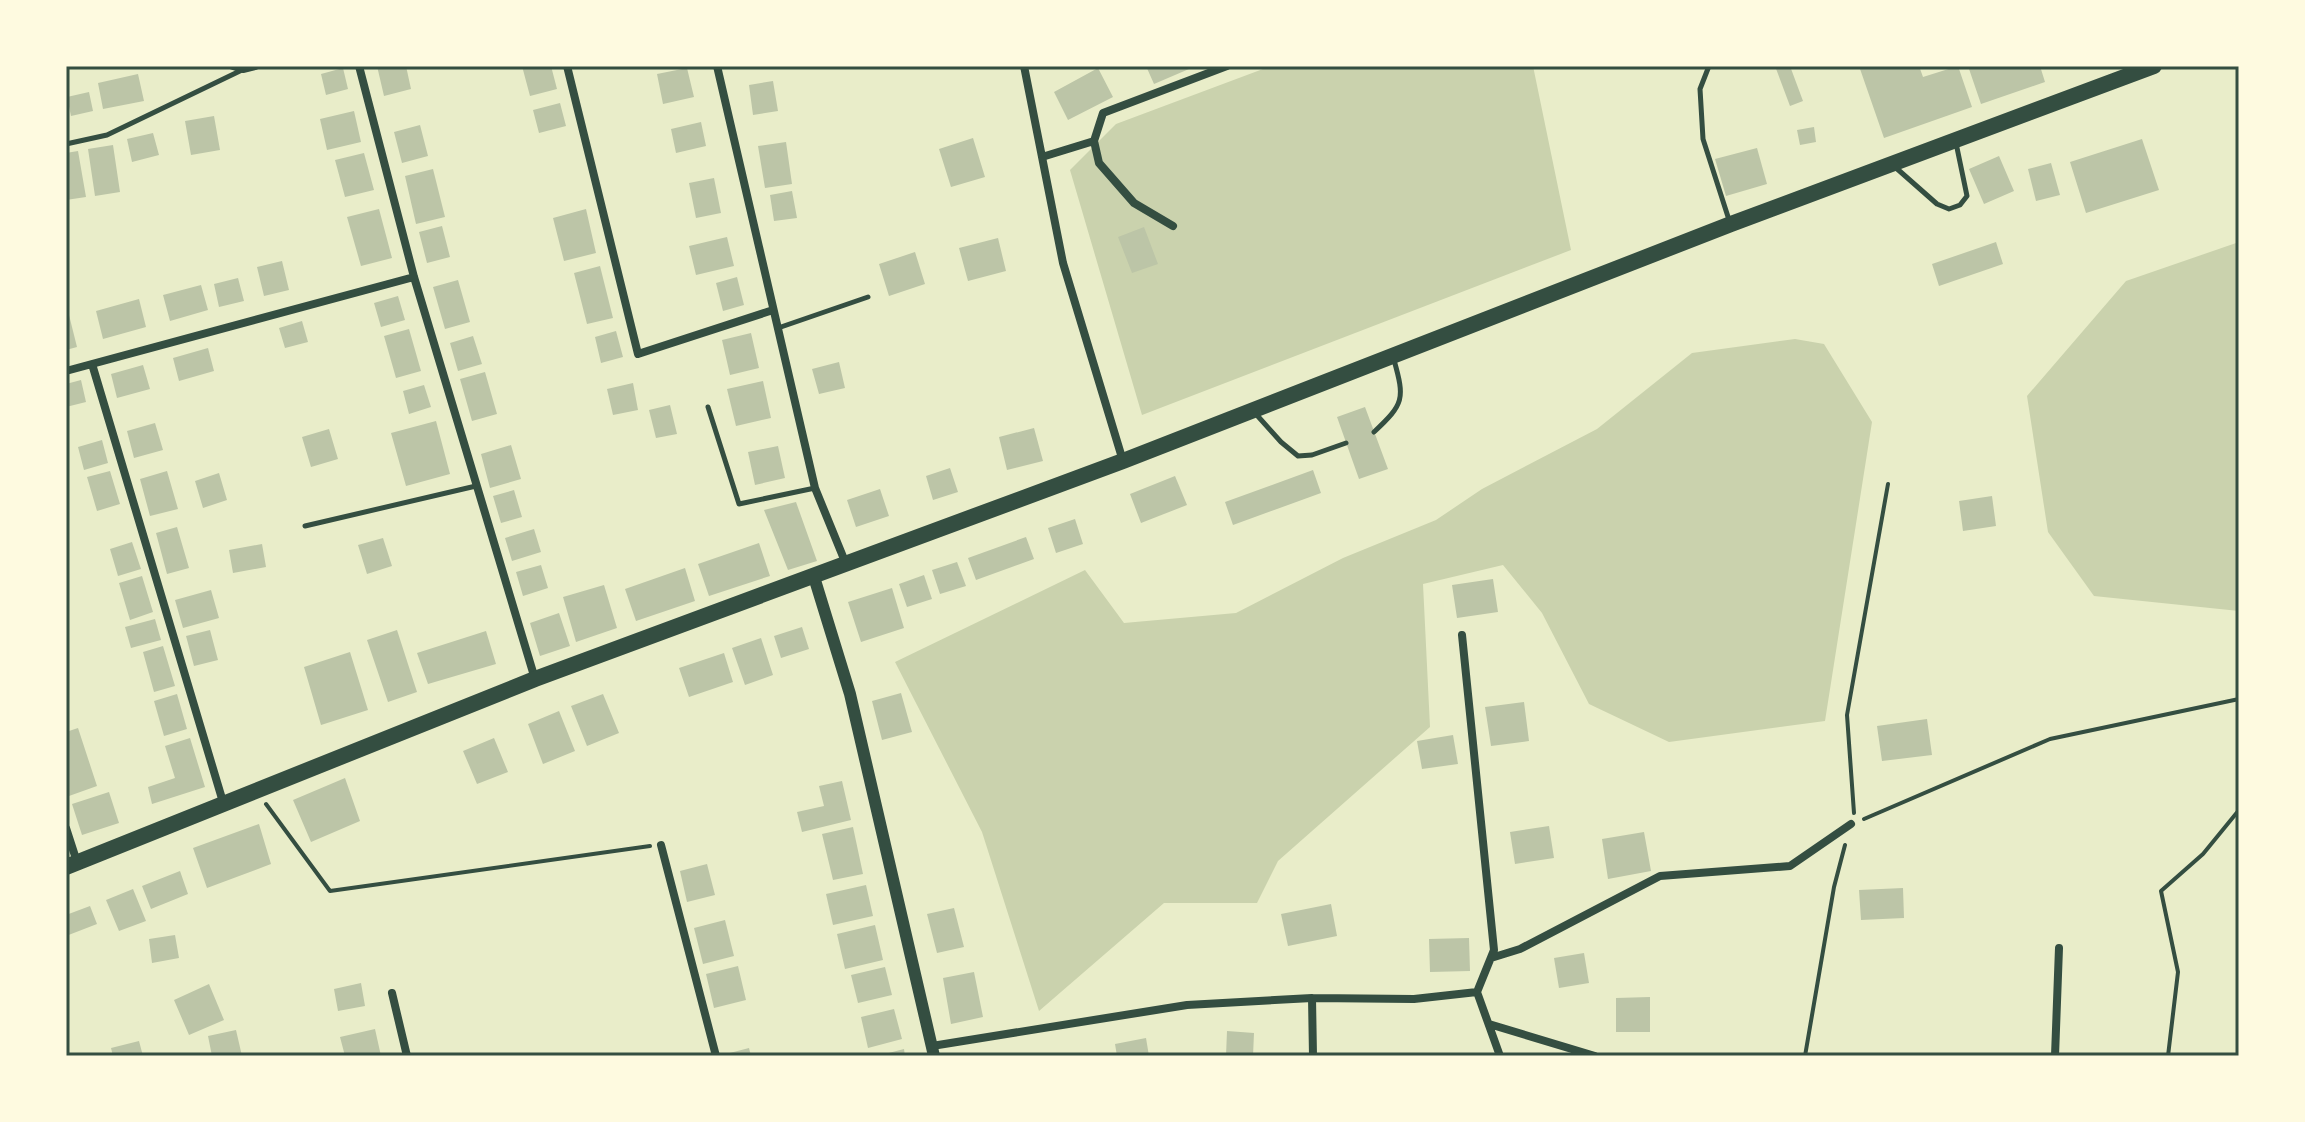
<svg xmlns="http://www.w3.org/2000/svg" width="2305" height="1122" font-family="'IBM Plex Sans',sans-serif">
<rect width="100%" height="100%" fill="#e9edc9"/>
<path fill="#cad2ad" d="M1271 66H1533L1571 250 1142 415 1070 170 1116 124Z
M2239 242V611L2094 596 2048 532 2027 396 2126 281Z
M1795 339 1824 344 1872 422 1825 721 1669 742 1589 704 1542 613 1503 565 1423 584 1430 727 1278 861 1257 903H1164L1039 1011 982 832 895 662 1085 570 1124 623 1236 613 1343 558 1436 520 1482 489 1597 429 1692 353Z"/>
<path fill="#bcc5a7" d="M377 66H406L411 89 384 96Z
M522 66H551L557 89 530 96Z
M1146 66H1196L1154 84Z
M1775 66H1790L1803 101 1790 106Z
M1859 66H1919L1923 77 1958 66 1972 107 1884 138Z
M1968 66H2040L2045 82 1981 104Z
M343 68 348 89 326 95 321 74Z
M687 68 694 97 663 104 657 74Z
M1098 68 1113 97 1068 120 1054 92Z
M138 74 144 101 103 109 98 83Z
M773 81 778 111 753 115 749 85Z
M89 92 93 111 71 116 67 97Z
M560 103 566 126 539 133 533 110Z
M354 111 361 142 327 150 320 119Z
M214 116 220 150 191 155 185 121Z
M701 122 706 146 676 153 671 129Z
M420 125 428 156 402 163 394 132Z
M1814 127 1816 142 1800 145 1797 130Z
M153 133 159 155 132 162 127 139Z
M973 138 985 177 951 187 939 149Z
M2142 139 2159 190 2086 213 2070 162Z
M786 142 792 184 765 188 758 146Z
M113 145 120 192 95 196 88 149Z
M1757 148 1767 184 1726 196 1715 159Z
M78 151 86 197 66 200V153Z
M364 153 374 190 345 197 335 160Z
M1999 156 2014 191 1984 204 1969 169Z
M2051 163 2060 195 2036 201 2028 169Z
M433 169 445 217 416 224 405 176Z
M714 178 721 213 696 218 689 183Z
M792 191 797 218 774 221 770 195Z
M379 209 392 258 361 266 347 217Z
M586 209 596 253 564 261 553 218Z
M442 226 450 257 427 263 419 232Z
M1144 227 1158 264 1132 273 1118 237Z
M727 237 734 266 696 275 689 246Z
M998 238 1006 271 968 281 959 248Z
M1996 242 2003 264 1939 286 1932 264Z
M915 252 925 284 889 296 879 264Z
M282 261 289 290 264 296 257 267Z
M600 266 613 318 587 324 574 273Z
M737 277 744 305 723 311 716 283Z
M238 278 244 301 219 307 214 284Z
M458 280 470 322 445 329 433 287Z
M201 285 208 310 170 321 163 295Z
M398 296 405 320 381 327 374 303Z
M139 299 146 327 103 339 96 311Z
M69 315 77 347 66 350V316Z
M302 321 308 342 285 348 279 328Z
M409 329 421 371 396 378 384 336Z
M616 331 623 357 601 363 595 337Z
M751 333 759 368 730 375 722 340Z
M473 336 482 364 458 371 450 343Z
M208 348 214 371 179 381 173 358Z
M839 362 845 388 819 394 812 369Z
M143 365 150 389 117 398 111 374Z
M485 372 497 414 472 421 460 379Z
M81 380 86 402 66 407V384Z
M763 381 771 418 736 426 727 389Z
M633 383 638 410 613 415 607 389Z
M424 385 431 407 409 414 403 391Z
M670 405 677 434 656 438 649 410Z
M1365 407 1388 469 1359 479 1337 417Z
M436 421 450 474 406 486 391 433Z
M155 423 163 450 134 458 127 431Z
M1034 428 1043 461 1007 470 999 437Z
M329 429 338 459 311 467 302 437Z
M102 440 108 463 84 470 78 447Z
M511 445 521 479 490 488 481 454Z
M778 446 785 478 755 485 748 452Z
M950 468 958 492 933 500 926 476Z
M1313 470 1321 493 1233 525 1225 502Z
M110 471 120 504 97 511 87 477Z
M167 471 178 509 150 516 140 479Z
M219 473 227 500 203 508 195 481Z
M1175 476 1187 505 1141 523 1130 494Z
M880 489 889 516 856 527 847 500Z
M514 490 522 517 501 523 493 496Z
M1992 496 1996 526 1963 531 1959 501Z
M796 502 817 561 788 570 764 510Z
M1075 519 1083 544 1056 553 1048 528Z
M177 527 189 568 167 574 156 533Z
M534 529 541 552 512 561 505 538Z
M1026 537 1034 559 976 580 968 558Z
M383 538 392 566 367 574 358 545Z
M132 542 141 569 118 576 110 549Z
M759 543 770 576 709 596 698 564Z
M262 544 266 567 233 573 229 550Z
M957 562 966 586 940 594 932 570Z
M541 565 548 588 523 596 516 572Z
M685 568 695 601 636 621 625 589Z
M924 575 932 599 907 607 899 584Z
M142 576 153 612 130 620 119 583Z
M1493 579 1498 612 1457 618 1452 585Z
M604 585 617 628 576 642 563 597Z
M892 588 904 628 861 642 848 602Z
M211 590 219 618 183 628 175 600Z
M559 613 570 646 540 656 530 623Z
M155 619 161 640 131 648 125 627Z
M802 627 809 649 781 658 774 636Z
M210 630 218 660 194 666 186 636Z
M397 630 417 692 388 702 367 640Z
M486 631 496 664 428 684 417 653Z
M761 638 773 675 745 685 732 648Z
M163 646 175 686 154 692 143 652Z
M350 652 368 710 321 725 304 667Z
M724 653 733 682 689 697 679 668Z
M901 693 912 732 882 740 872 701Z
M177 694 187 729 164 736 154 701Z
M603 694 619 733 587 746 571 706Z
M1524 702 1529 741 1491 746 1485 707Z
M559 711 575 751 543 764 528 724Z
M1927 719 1932 755 1882 761 1877 726Z
M78 728 97 786 69 796 66 788V732Z
M1453 735 1458 764 1422 769 1417 741Z
M190 738 205 787 152 804 148 787 175 778 165 746Z
M494 738 508 772 477 784 463 751Z
M345 778 360 821 311 842 293 800Z
M842 781 851 820 802 832 797 812 824 806 819 786Z
M109 792 119 823 82 835 72 804Z
M259 824 271 864 207 888 193 848Z
M1549 826 1554 858 1515 864 1510 832Z
M853 827 863 874 833 880 822 834Z
M1644 832 1651 871 1608 879 1602 839Z
M707 864 715 895 687 902 680 871Z
M180 871 188 894 151 909 142 886Z
M866 885 873 916 833 925 826 894Z
M1903 888 1904 918 1861 920 1859 890Z
M133 889 146 921 119 931 106 900Z
M1331 904 1337 936 1288 946 1281 914Z
M90 906 97 924 66 936V915Z
M954 908 964 947 937 953 927 914Z
M725 920 734 956 703 964 694 928Z
M875 925 883 960 845 969 837 934Z
M175 935 179 958 152 963 149 939Z
M1469 938 1470 971 1430 972 1429 939Z
M1584 953 1589 983 1559 988 1554 958Z
M738 966 746 1000 714 1008 706 974Z
M885 967 892 995 858 1003 851 975Z
M974 972 983 1017 951 1024 943 978Z
M361 983 365 1006 338 1011 334 989Z
M209 984 224 1020 189 1035 174 1000Z
M1650 997V1032H1616V998Z
M894 1009 902 1039 868 1048 861 1017Z
M375 1029 381 1056H345L340 1037Z
M236 1030 242 1056H212L208 1036Z
M1227 1031 1254 1033 1253 1056H1226Z
M1146 1038 1149 1056H1117L1115 1044Z
M139 1041 143 1056H113L111 1048Z
M749 1048 751 1056H722V1055Z
M904 1049 905 1056H882L881 1055Z"/>
<g fill="none" stroke-linecap="round" stroke-linejoin="round">
<path stroke="#344e41" stroke-width="4" d="M266 804 330 891 650 846
M1854 813 1847 715 1888 484
M1864 819 2050 739 2239 699
M1805 1056 1834 887 1845 845
M2168 1056 2178 972 2161 891 2203 854 2239 810"/>
<path stroke="#344e41" stroke-width="5" d="M1709 66 1700 89 1703 139 1730 223
M66 144 107 135 242 70
M1895 167 1937 204 1949 209 1960 205 1967 196 1956 143
M778 328 868 297
M708 407 739 504 815 488
M1255 413 1281 442 1298 456 1312 455 1346 443
M1374 432C1404 404 1405 399 1394 360
M305 526 476 486"/>
<path stroke="#344e41" stroke-width="8" d="M233 66 243 69 255 66
M359 66 414 277 535 679
M567 66 638 354 773 310
M717 66 815 488 846 564
M1024 66 1063 263 1123 461
M1042 157 1094 141
M1173 226 1134 203 1099 163 1094 141 1103 113 1227 66
M92 364 223 802
M66 371 414 277
M1462 635 1494 950 1477 992
M66 828 77 862
M661 845 716 1056
M1491 958 1520 949 1660 876 1790 866 1851 824
M392 993 407 1056
M1312 998 1313 1056
M1489 1024 1595 1056
M932 1046 1187 1005 1312 998 1414 999 1477 992 1500 1056
M2055 1056 2059 948"/>
<path stroke="#344e41" stroke-width="12" d="M814 577 850 694 934 1056"/>
<path stroke="#344e41" stroke-width="16" d="M66 867 535 679 1123 461 1731 224 2154 66"/>
</g>
<rect width="2305" height="1122" fill="none" stroke="#fefae0" stroke-width="136"/>
<rect x="68" y="68" width="2169" height="986" fill="none" stroke="#344e41" stroke-width="3"/>
</svg>
